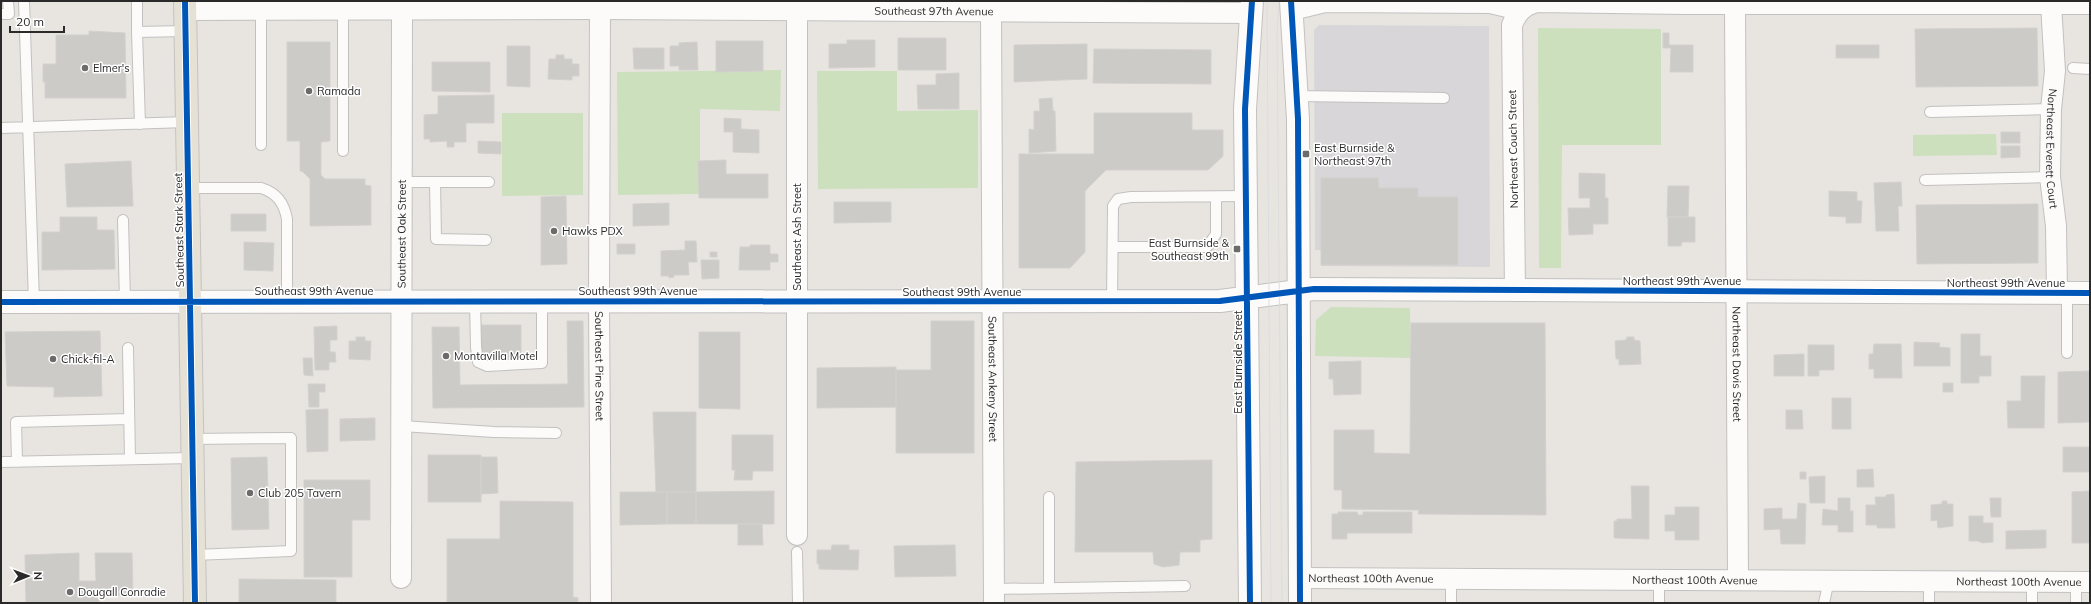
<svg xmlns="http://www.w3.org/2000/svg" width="2091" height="604" font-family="Mulish,sans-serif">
<rect width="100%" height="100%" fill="#e8e5e1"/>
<path fill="#d8d6d8" d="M1319 25 1489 26 1490 267 1321 266V250H1315L1314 30Z"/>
<path fill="#cce0bd" d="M1538 28 1661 29V145H1562L1561 268H1539Z
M781 70 780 111 700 109V194L618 195 617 72Z
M817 71H897V111L978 110V188L818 189Z
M502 113H583V195L502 196Z
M1996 134 1997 155 1913 156V135Z
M1331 307 1410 308 1411 358 1315 356 1316 320Z"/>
<path fill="#cdcbc8" stroke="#d3d0cd" d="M2037 28 2038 86 1916 87 1915 29Z
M89 31 125 33 126 98H45V82H43V64H56V35H89Z
M1663 33H1669V45H1693V72H1670L1671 48H1663Z
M898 38H946V70H898Z
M847 40H875V67L829 68V44H847Z
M716 41H763V71L716 72Z
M287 42H330V141L321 142V175L325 179H365V185L371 186V225L310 226V179L303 172 300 171V141H287Z
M697 42 698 70H679V66H670V46H679V43Z
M1087 44V79L1014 82V45Z
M1836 45H1879V58H1836Z
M507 46H530V87L507 86Z
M633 48H664V69H634Z
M1094 49 1211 50V84L1093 83Z
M556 55H564V59H572V64H579V76H572V80L548 79 549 59H556Z
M432 62H490V92L432 91Z
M959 73V109H918L917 85H936V74Z
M494 95V123H466V142H454V147H447V141L430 142V139H424V115L438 114V96Z
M1052 98 1053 111H1055L1056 151 1029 153V129L1034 130V111H1040L1039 99Z
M1094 113H1192V130H1223V156L1208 170H1106L1085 191V252L1070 268H1019V154H1094Z
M724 118 741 119V129L759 130V153L733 152V132H724Z
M2001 132H2020V143H2001Z
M478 141 501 142V154L478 153Z
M2001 146H2020V157L2001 158Z
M726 160V174H768V198H699L698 161Z
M131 161 133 206 67 207 65 164Z
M1579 173 1605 174V198H1608V224H1593V234L1569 235 1568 208H1590V198H1579Z
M1321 178H1378L1379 188H1418V197H1458V265H1321Z
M1901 182 1902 206H1898L1899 231H1876L1874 183Z
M1668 186H1689L1688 217H1667Z
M1829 191 1857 192V201H1862L1861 223H1846V217L1829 216Z
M566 196 567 264 541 265V197Z
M834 202H891V222L834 223Z
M669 203V225L633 226V204Z
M2038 204V263L1917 264 1916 205Z
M231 214H266V231H231Z
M60 217H97V230H114L115 269 42 270V232H60Z
M1668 217H1695V242H1682L1681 246H1668Z
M685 241H696L697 262H688L689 275H674V277L669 278V276H661V251L685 250Z
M244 242 274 243 273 271 244 270Z
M617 244H635V254H617Z
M750 245H770V254H778V262H770V270H739L740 247H750Z
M710 252H717V257H710Z
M701 260H719V278L702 279Z
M567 321H583L584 407 433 408 432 327H459L460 385 568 384Z
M931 321H974V453H896V370H931Z
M1411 323H1545L1546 515 1418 514 1419 510 1342 509V490H1334V430H1374V453L1410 454Z
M481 325H521V359H487V354H481Z
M337 326V340H330V352H335L336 362H329V370H315L314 327Z
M100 331 102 396 54 397V387L7 386 5 332Z
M699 332H740V409L699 408Z
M1961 334H1980V356H1991V376H1979V383H1961Z
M356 337H365V341H371L370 360 349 359V341H356Z
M1627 337H1634V340L1640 341 1641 364 1619 365V359H1616L1615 341 1626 340Z
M1914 342 1940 343 1939 347 1950 348V366H1914Z
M1874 344H1901L1902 378H1874V369H1869V354H1873Z
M1808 345H1834V370H1819V376H1808Z
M1804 354V376H1774V355Z
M303 358H312L313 376 304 375Z
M1361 361V394L1334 395 1333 379H1329V362Z
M896 367V407L817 408V368Z
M2090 371V422L2058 423V372Z
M2021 376H2045L2044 428H2008L2007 401H2021Z
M1943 383H1953V392H1943Z
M308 384H325V392H319V407H309Z
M1832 398H1851V429H1832Z
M328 409V451L307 452 306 410Z
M1786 410H1802L1803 429H1786Z
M653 412H696V492H656Z
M375 418V440L340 441V419Z
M732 435H773V471H753L752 480H734L735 470H732Z
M2063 447H2090V472H2063Z
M428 455H481V502H428Z
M267 457 269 529 232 530 231 458Z
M481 457H497L498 493 481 494Z
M1212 460V539L1200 540V552H1180L1179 565 1163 567 1154 564 1153 552H1075L1076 462Z
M1873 469 1874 487H1857V470Z
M1800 472H1806V479H1800Z
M1825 476V503H1810L1809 477Z
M304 480H370V520H352V577H304Z
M1631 486H1649V539L1614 538V521H1617V519H1632Z
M774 491V524H696V492Z
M2090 491V543H2072V492Z
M620 492H667V524L620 525Z
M667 492H696V524H667Z
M1894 494 1895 528H1877V525H1866V505H1876L1875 497H1886V495Z
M1838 498H1850V511H1853V532H1838V525H1822L1823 509 1838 511Z
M1990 498H2001V517H1991Z
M500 501 573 502V597L578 598V603H447V539H500Z
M1942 501H1947V504H1953V526L1938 528 1937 520 1931 521V505L1942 504Z
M1798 503 1806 504 1805 544H1781L1780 529 1764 530V509L1782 508V519H1797Z
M1675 507H1699V540H1675V531H1665V515H1675Z
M1338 512H1357L1358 515H1363V512H1412V533H1347V539H1332V514H1338Z
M1969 516H1983V523H1993V542L1982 543 1978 541H1969Z
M738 524H762L763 545H738Z
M2046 530V548L2006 549V531Z
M832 545H849V550H859L858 570 819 569V564H817V550H831Z
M955 545 956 576 895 577 894 546Z
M79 553V581H96L95 553H132L133 595H99V603H26L25 555Z
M239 579 336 580V603H239Z"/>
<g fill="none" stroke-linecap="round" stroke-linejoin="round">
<g stroke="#c2c1c0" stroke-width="12">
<path id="lane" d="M24 1 34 302
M137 1V32L185 31
M261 10V145
M343 10V151
M1 14H9L8 1
M137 32 140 124
M2073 68 2090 69
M1296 96 1444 98
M1930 112 2051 109
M1 128 187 122
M1925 180 2050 177
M402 182H489
M435 182 436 239 486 240
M188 188H261C277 193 284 203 287 219V301
M123 220 125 302
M1113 247H1207L1216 234V197
M2067 293V353
M475 301 476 347 478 362 487 366 542 363V301
M1112 302 1113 206 1118 199 1131 197 1246 196
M128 348 130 459
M402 426 494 432 556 433
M192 439 291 438V551L194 555
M1 462 192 458
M17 462 16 422 129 419
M1049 497V588
M797 552 798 603
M1451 579V603
M1659 580V603
M2032 582V603
M2076 582V603
M994 589 1185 586
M1824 603 1829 580
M1929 603V581"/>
</g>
<g stroke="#c2c1c0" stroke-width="22">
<g id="street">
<path id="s1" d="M2051 4 2055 71 2051 109 2050 177 2056 226 2057 293"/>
<path id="s2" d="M1735 5 1738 580"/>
<path id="s3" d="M600 9 599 301 601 603"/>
<path id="s4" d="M185 10 600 9 1251 13"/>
<path d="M797 10V535"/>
<path d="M1292 10 1325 2 1490 3 1520 10"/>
<path id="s5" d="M991 12 994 603"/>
<path d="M1515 291 1512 25C1517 12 1523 6 1537 2L1685 4H2090"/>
<path id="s6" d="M401 578 402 10"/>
<path id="s7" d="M1300 578 2090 582"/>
</g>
</g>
<g stroke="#c2c1c0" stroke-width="24">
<path id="secondary" d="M1291 1 1298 119 1300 603
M1 302 1220 301 1314 289 2090 293
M1250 603 1245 109 1252 1"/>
</g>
<g stroke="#c4c3c2" stroke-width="24">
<path id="primary" d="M185 1 195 603"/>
</g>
<use href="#lane" stroke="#fcfbfa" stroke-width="10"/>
<use href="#street" stroke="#fcfbfa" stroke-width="20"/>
<use href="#secondary" stroke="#fcfbfa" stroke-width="22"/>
<use href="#primary" stroke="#e5e1d5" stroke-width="22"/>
<path stroke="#ddddde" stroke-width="1" d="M1267 1 1271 603
M1279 1 1277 34 1282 603"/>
<g stroke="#fff" stroke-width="8">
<path id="cycleway" d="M185 1 195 603
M1291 1 1298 119 1300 603
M1 302 1220 301 1314 289 2090 293
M1250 603 1245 109 1252 1"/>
</g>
<use href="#cycleway" stroke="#0057b8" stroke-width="6"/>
</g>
<g fill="#6c6b6a" stroke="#fff" stroke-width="1.5">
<circle cx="85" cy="68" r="4"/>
<circle cx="309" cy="91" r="4"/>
<rect x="1302" y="150" width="8" height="8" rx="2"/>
<circle cx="554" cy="231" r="4"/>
<rect x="1233" y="245" width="8" height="8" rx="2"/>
<circle cx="446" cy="356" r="4"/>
<circle cx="53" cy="359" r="4"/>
<circle cx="250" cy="493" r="4"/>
<circle cx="70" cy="592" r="4"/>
</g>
<g text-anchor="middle" stroke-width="3" stroke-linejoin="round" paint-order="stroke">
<g font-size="11" fill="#2a2a2a" stroke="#fff">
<text dy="4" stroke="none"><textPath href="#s4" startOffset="749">Southeast 97th Avenue</textPath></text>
<text transform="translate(1513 149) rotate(-91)" y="4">Northeast Couch Street</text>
<text dy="4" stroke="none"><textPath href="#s1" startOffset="145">Northeast Everett Court</textPath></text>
<text transform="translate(179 230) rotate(-91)" y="4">Southeast Stark Street</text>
<text dy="4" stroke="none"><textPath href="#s6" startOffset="344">Southeast Oak Street</textPath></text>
<text transform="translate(797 237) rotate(-90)" y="4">Southeast Ash Street</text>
<text x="1682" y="285">Northeast 99th Avenue</text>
<text x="2006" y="287">Northeast 99th Avenue</text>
<text x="314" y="295">Southeast 99th Avenue</text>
<text x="638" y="295">Southeast 99th Avenue</text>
<text x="962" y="296">Southeast 99th Avenue</text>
<text transform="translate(1238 362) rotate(-90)" y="4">East Burnside Street</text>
<text dy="4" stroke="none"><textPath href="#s2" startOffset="359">Northeast Davis Street</textPath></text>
<text dy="4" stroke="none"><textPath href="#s3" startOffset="357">Southeast Pine Street</textPath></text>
<text dy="4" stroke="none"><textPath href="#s5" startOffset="367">Southeast Ankeny Street</textPath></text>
<text dy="4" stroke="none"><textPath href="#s7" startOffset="71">Northeast 100th Avenue</textPath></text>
<text dy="4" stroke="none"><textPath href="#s7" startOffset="395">Northeast 100th Avenue</textPath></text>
<text dy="4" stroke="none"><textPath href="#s7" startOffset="719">Northeast 100th Avenue</textPath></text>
</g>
<g font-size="11" fill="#2a2a2a" stroke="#fff" text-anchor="start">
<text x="93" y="72">Elmer's</text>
<text x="317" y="95">Ramada</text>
<text x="1314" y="152">East Burnside &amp;<tspan x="1314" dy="13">Northeast 97th</tspan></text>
<text x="562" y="235">Hawks PDX</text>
<text x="1229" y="247" text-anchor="end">East Burnside &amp;<tspan x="1229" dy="13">Southeast 99th</tspan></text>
<text x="454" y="360">Montavilla Motel</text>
<text x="61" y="363">Chick-fil-A</text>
<text x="258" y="497">Club 205 Tavern</text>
<text x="78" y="596">Dougall Conradie</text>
</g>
</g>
<rect width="2091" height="604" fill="none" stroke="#2a2a2a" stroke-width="4"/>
<g transform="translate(28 576) rotate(89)" stroke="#ffffff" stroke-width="3" paint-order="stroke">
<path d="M0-3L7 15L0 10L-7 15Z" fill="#2a2a2a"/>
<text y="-6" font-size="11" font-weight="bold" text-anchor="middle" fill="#2a2a2a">N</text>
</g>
<path d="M10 26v6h54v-6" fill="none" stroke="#2a2a2a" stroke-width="2"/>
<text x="16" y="26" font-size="12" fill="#2a2a2a" stroke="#ffffff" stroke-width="3" paint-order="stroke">20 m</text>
</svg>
